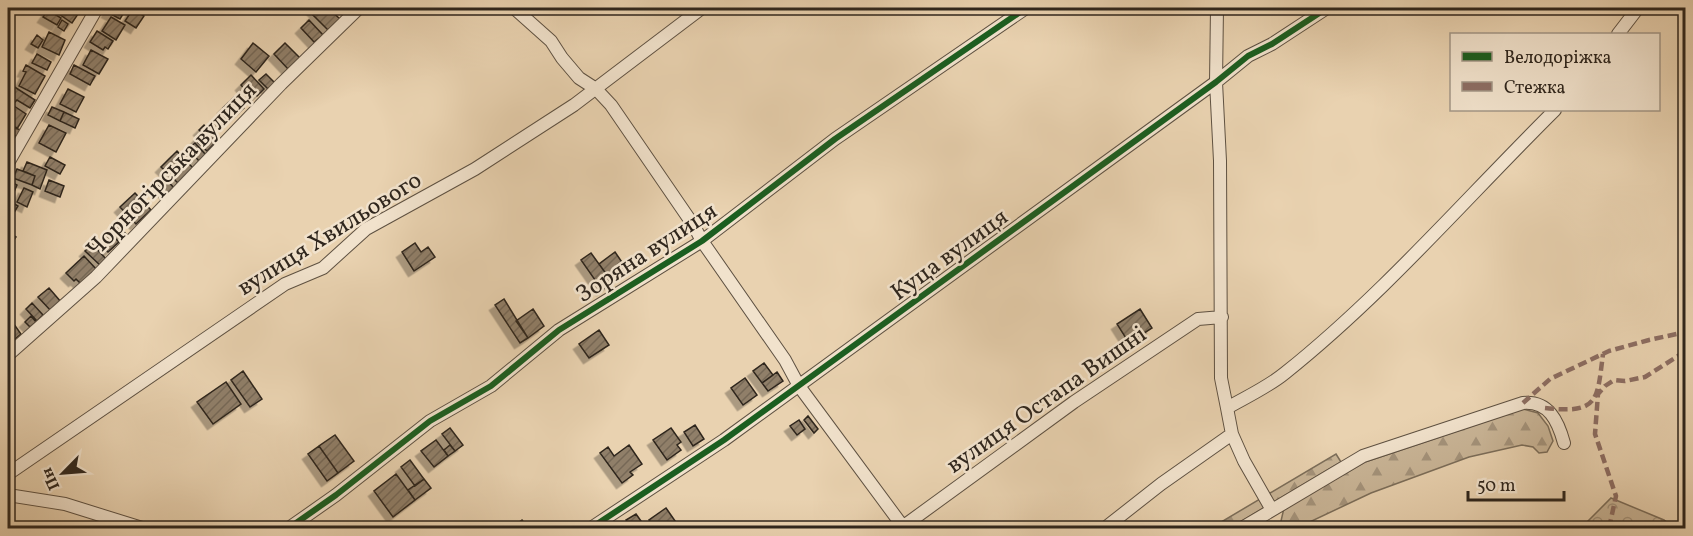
<svg xmlns="http://www.w3.org/2000/svg" width="1693" height="536" font-family="Vollkorn,serif">
<defs>
<pattern id="forest-firs" width="22" height="20" patternUnits="userSpaceOnUse" patternTransform="scale(1.5)"><rect width="22" height="20" fill="#c9b597"/><path d="M5 1l3.5 6h-7zM16 11l3.5 6h-7z" fill="#a4937b"/></pattern>
<pattern id="park-crowns" width="20" height="18" patternUnits="userSpaceOnUse" patternTransform="scale(1.5)"><rect width="20" height="18" fill="#c9b597"/><path d="M2 6a3 3 0 1 1 6 0M12 15a3 3 0 1 1 6 0" fill="none" stroke="#a4937b"/></pattern>
<pattern id="building-hatch" width="6" height="6" patternUnits="userSpaceOnUse" patternTransform="scale(1.5)"><rect width="6" height="6" fill="#907f69"/><path d="M-1 1l2-2M0 6l6-6M5 7l2-2" fill="none" stroke="#766856"/></pattern>
<filter id="shadow"><feDropShadow dx="-5.5" dy="5.5" stdDeviation="0" flood-color="#0004"/></filter>
</defs>
<rect width="100%" height="100%" fill="#e9d2b0"/>
<filter id="stains"><feTurbulence type="fractalNoise" baseFrequency=".00333" numOctaves="4"/><feColorMatrix values="0 0 0 0 .2 0 0 0 0 .09 0 0 0 0 .02 0 0 0 .5 -.17"/></filter>
<radialGradient id="worn" r=".72"><stop offset=".6" stop-color="#630" stop-opacity="0"/><stop offset="1" stop-color="#630" stop-opacity=".3"/></radialGradient>
<path fill="url(#forest-firs)" stroke="#7c6e5a" stroke-width="1.5" d="M1523 409 1538 413 1548 426 1553 441 1547 452 1539 453 1533 447 1522 445 1469 457 1371 493 1297 528H1284L1281 521 1284 508 1365 462Z
M1336 454 1341 462 1230 528H1211Z"/>
<path fill="url(#park-crowns)" stroke="#7c6e5a" stroke-width="1.5" d="M1611 498 1664 520 1674 528H1581Z"/>
<path fill="url(#building-hatch)" stroke="#2f261d" stroke-width="1.5" filter="url(#shadow)" d="M44 8H60L56 14Z
M63 8H74L80 11 72 23 59 14Z
M110 8H126L123 14Z
M110 8 123 14 120 19 107 12Z
M314 8H328L340 19 328 30 313 15 316 13 312 9Z
M133 9 144 16 136 28 125 21Z
M48 10 61 18 57 25 43 17Z
M111 17 125 25 116 40 102 31Z
M62 20 68 24 64 31 58 27Z
M309 20 323 35 314 42 301 28Z
M97 31 113 41 108 49 105 47 103 50 90 42Z
M49 32 65 40 59 55 42 47Z
M37 35 43 40 38 48 31 44Z
M253 43 269 56 256 72 241 59Z
M285 43 300 58 288 69 274 54Z
M91 50 108 59 99 74 83 65Z
M37 54 51 62 47 70 32 63Z
M26 65 45 76 35 94 19 86 26 72 23 71Z
M74 65 95 76 90 85 70 74Z
M266 74 276 84 270 91 259 80Z
M251 75 264 89 257 96 250 88 246 91 241 85Z
M13 86 35 100 30 108 17 100 15 102 8 98Z
M68 89 84 97 76 112 60 104Z
M234 97 244 108 233 118 223 108Z
M8 102 26 114 17 129 8 123V124Z
M52 107 64 112 60 121 48 115Z
M222 111 227 116 218 125 213 120Z
M64 112 79 119 75 128 60 121Z
M8 123 22 131 18 138 8 131Z
M49 125 66 133 56 152 39 143Z
M204 125 218 140 207 151 195 140 202 133 199 130Z
M8 131 18 138 13 144 8 141Z
M195 143 206 155 199 161 188 149Z
M177 151 194 169 179 184 161 167Z
M50 157 65 165 60 174 45 166Z
M27 162 47 170 40 189 32 185 35 176 23 171Z
M17 169 35 176 32 185 13 178Z
M163 176 175 189 167 195 156 183Z
M8 180 17 185 14 192 8 189Z
M49 180 64 186 60 197 45 191Z
M24 188 33 192 27 207 17 202Z
M135 193 151 210 136 224 120 207Z
M8 200 18 206 9 221 8 220Z
M117 225 126 234 120 239 112 230Z
M8 232 16 237 11 244 8 242Z
M109 232 119 242 108 252 99 243Z
M415 243 421 252 428 247 435 257 414 271 402 252Z
M92 244 108 261 102 267 85 251Z
M615 252 628 271 612 282 599 264Z
M591 253 612 282 602 290 581 260Z
M84 256 97 270 81 284 76 279 74 281 66 273Z
M49 288 61 302 51 311 38 297Z
M504 299 528 338 520 343 495 305Z
M32 303 43 315 37 321 26 309Z
M533 309 544 326 528 338 516 321Z
M1140 309 1152 328 1129 343 1117 324Z
M31 316 36 322 30 327 25 322Z
M11 320 21 334 9 344 8 323Z
M599 330 609 345 589 358 579 344Z
M764 363 773 375 762 383 753 371Z
M243 371 262 399 250 407 231 380Z
M777 372 783 381 768 391 762 383Z
M745 378 757 395 743 405 731 388Z
M226 382 241 404 213 424 197 402Z
M808 416 818 429 814 433 804 420Z
M799 420 805 429 797 435 790 426Z
M695 425 704 439 693 446 684 432Z
M450 428 463 445 455 451 442 434Z
M671 428 681 442 677 445 681 450 667 460 653 440Z
M335 435 354 461 338 473 319 446Z
M436 440 448 456 434 467 421 451Z
M450 445 455 451 448 456 444 450Z
M629 445 642 464 630 472 633 475 622 483 600 453 608 447 614 456Z
M319 446 338 473 327 481 308 454Z
M410 460 424 479 415 486 401 467Z
M396 474 415 500 393 517 374 491Z
M424 479 431 488 415 500 408 490Z
M666 508 680 528H655L649 520Z
M636 514 646 528H632L626 520Z
M522 520 528 528H511Z"/>
<g fill="none" stroke-linecap="round" stroke-linejoin="round">
<g stroke="#5e5142" stroke-width="14">
<path id="street" d="M514 8 551 41 562 58 579 78 596 89 611 105 694 226 702 241 785 360 799 386 904 528
M1217 8 1216 82 1220 161 1221 378 1227 408
M1618 34 1638 8
M8 163 97 8
M8 355 96 277 281 84 359 8
M1232 434 1244 461 1272 510
M8 474 285 284 323 268 366 229 475 169 574 105 702 8
M8 495 65 504 142 528
M289 528 336 495 430 421 491 386 559 330 702 241 835 139 1026 8
M591 528 724 440 1216 82 1248 56 1272 44 1327 8
M901 528 1074 402 1198 319 1222 317
M1105 528 1161 484 1232 434 1227 408C1246 397 1268 387 1285 373 1384 294 1466 198 1555 110
M1242 528 1363 456 1523 403C1549 401 1558 421 1564 443"/>
</g>
<use href="#street" stroke="#f1e2cc" stroke-width="12"/>
<path stroke="#8d6e63" stroke-width="4.5" stroke-dasharray="9 4.5" stroke-linecap="butt" d="M1523 403 1550 379 1609 351 1649 340 1686 332
M1545 408C1599 414 1597 401 1603 354
M1609 528 1616 496 1595 434 1598 394 1605 386 1614 380 1625 381 1645 377 1686 351"/>
<g stroke="#f1e2cc" stroke-width="10">
<path id="cycleway" d="M289 528 336 495 430 421 491 386 559 330 702 241 835 139 1026 8
M591 528 724 440 1216 82 1248 56 1272 44 1327 8"/>
</g>
<use href="#cycleway" stroke="#1b5e20" stroke-width="6"/>
</g>
<g text-anchor="middle" stroke-width="5" stroke-linejoin="round" paint-order="stroke">
<g font-size="24" fill="#2f261d" stroke="#f1e2cc">
<text transform="translate(171 169) rotate(-46)" y="8">Чорногірська вулиця</text>
<text transform="translate(329 233) rotate(-32)" y="8">вулиця Хвильового</text>
<text transform="translate(646 252) rotate(-33)" y="8">Зоряна вулиця</text>
<text transform="translate(949 254) rotate(-36)" y="8">Куца вулиця</text>
<text transform="translate(1046 399) rotate(-35)" y="8">вулиця Остапа Вишні</text>
</g>
</g>
<rect width="1693" height="536" fill="none" stroke="#e9d2b0" stroke-width="30"/>
<rect x="9" y="9" width="1675" height="518" fill="none" stroke="#2f261d" stroke-width="3"/>
<rect x="15" y="15" width="1663" height="506" fill="none" stroke="#2f261d" stroke-width="1.5"/>
<rect x="1450" y="33" width="210" height="78" fill="#f1e2cc" stroke="#a39786" stroke-width="1.5"/>
<rect x="1462" y="52" width="30" height="9" fill="#1b5e20" stroke="#a39786" stroke-width="1.5"/>
<text x="1504" y="63" font-size="18" fill="#2f261d">Велодоріжка</text>
<rect x="1462" y="82" width="30" height="9" fill="#8d6e63" stroke="#a39786" stroke-width="1.5"/>
<text x="1504" y="93" font-size="18" fill="#2f261d">Стежка</text>
<g transform="translate(63 473) rotate(245)" stroke="#f1e2cc" stroke-width="4.5" paint-order="stroke">
<path d="M0-4.5L10 22L0 15L-10 22Z" fill="#2f261d"/>
<text y="-9" font-size="16" font-weight="bold" text-anchor="middle" fill="#2f261d">Пн</text>
</g>
<path d="M1468 491v9h96v-9" fill="none" stroke="#2f261d" stroke-width="3"/>
<text x="1477" y="491" font-size="18" fill="#2f261d" stroke="#f1e2cc" stroke-width="4.5" paint-order="stroke">50 m</text>
<rect width="100%" height="100%" filter="url(#stains)"/>
<rect width="100%" height="100%" fill="url(#worn)"/>
</svg>
